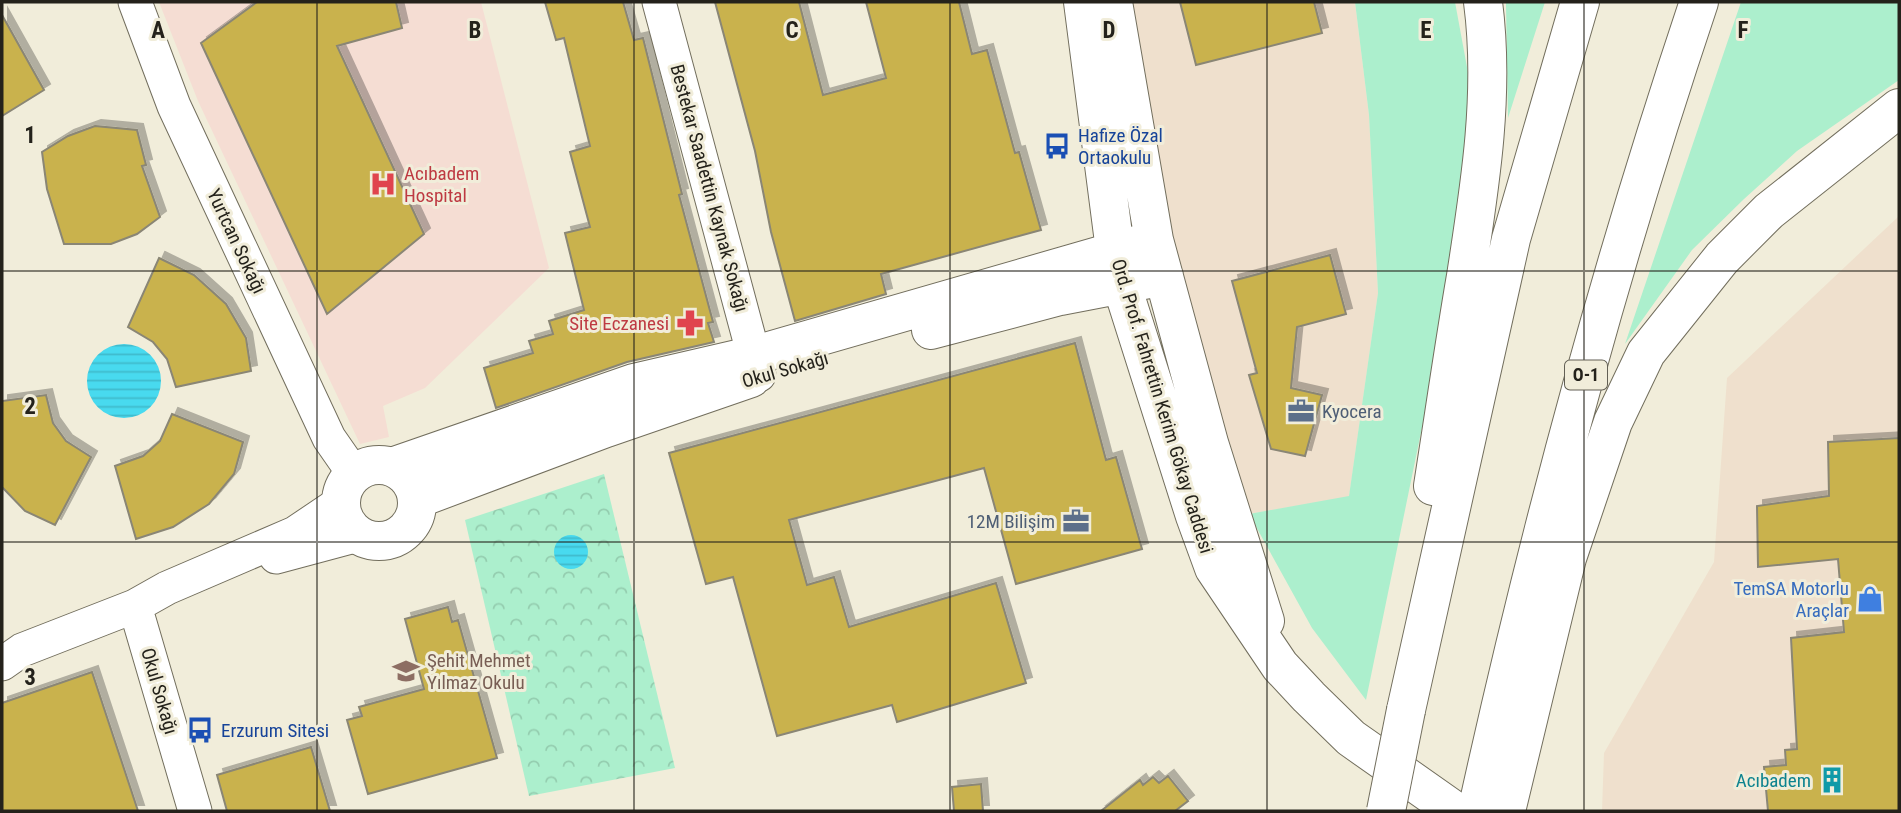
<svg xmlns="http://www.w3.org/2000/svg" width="1901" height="813" font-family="'Roboto Condensed',sans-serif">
<defs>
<pattern id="forest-crowns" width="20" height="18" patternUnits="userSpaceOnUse" patternTransform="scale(1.75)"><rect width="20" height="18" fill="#acefcd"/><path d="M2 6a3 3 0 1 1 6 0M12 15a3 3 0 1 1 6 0" fill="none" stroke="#94cdaf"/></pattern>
<pattern id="water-rules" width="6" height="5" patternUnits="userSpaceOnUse" patternTransform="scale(1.75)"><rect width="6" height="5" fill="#48daef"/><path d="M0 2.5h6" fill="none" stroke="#3fbbcc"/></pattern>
<filter id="shadow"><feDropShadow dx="6" dy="-6" stdDeviation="0" flood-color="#0004"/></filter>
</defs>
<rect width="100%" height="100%" fill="#f1edda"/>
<path fill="#efe0cd" d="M1104 2H1355L1369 115 1378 293 1349 497 1249 514 1245 493 1107 77Z
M1899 216V811H1602L1604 753 1714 562 1727 378Z"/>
<path fill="#f5ddd3" d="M159 2H481L549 268 425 388 383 406 389 437 360 444 198 101Z"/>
<path fill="#acefcd" d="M1355 2H1455L1469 78 1464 162 1442 330 1366 700 1312 628 1249 514 1349 496 1378 293 1369 115Z
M1506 2H1545L1508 118 1506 5Z
M1741 2H1899V80L1797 151 1744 199 1692 250 1625 344Z"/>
<path fill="url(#forest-crowns)" d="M604 474 675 768 529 796 465 520Z"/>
<path fill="url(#water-rules)" d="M87 381a37 37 0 1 1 74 0a37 37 0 1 1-74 0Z
M554 552a17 17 0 1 1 34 0a17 17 0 1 1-34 0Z"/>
<path fill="#c9b24d" stroke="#8a8675" stroke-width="2" filter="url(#shadow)" d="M257 2H396L402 28 337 46 424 234 327 314 201 43Z
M545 2H623L634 40 643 38 682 194 679 195 713 322 708 323 714 342 627 362 496 408 484 368 533 353 529 341 553 334 549 321 584 310 565 233 590 227 570 152 590 146 564 38 556 40Z
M715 2H799L823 95 886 78 866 2H959L972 54 987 50 1015 153 1019 152 1041 230 881 274 886 294 795 321 771 232 755 151Z
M1180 2H1314L1322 33 1196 65Z
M2 15 44 90 2 116Z
M95 126 137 130 146 165 142 166 160 217 137 234 111 244H64L47 189 42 152 68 136Z
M1330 255 1346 314 1297 327 1291 388 1322 395 1305 456 1271 449 1249 375 1257 373 1232 281Z
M159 258 194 275 226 304 246 338 251 371 176 387 167 359 153 342 128 327Z
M1075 343 1106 460 1116 457 1142 549 1016 584 984 468 789 520 807 585 834 577 849 627 996 583 1026 683 897 722 892 705 777 736 733 577 706 584 669 453Z
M46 395 53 423 66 441 91 457 55 525 25 511 2 487V401Z
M172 414 243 442 234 474 209 504 173 527 136 539 115 466 143 456 160 441Z
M1899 438V811H1768L1764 767 1786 765 1785 750 1797 749 1791 638 1844 632 1838 559 1758 567 1757 506 1829 496 1828 442Z
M448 607 452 622 458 620 497 758 368 794 347 720 362 716 359 707 424 689 405 619Z
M92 672 138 811H2V703Z
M311 747 330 811H227L217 775Z
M1168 776 1188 801 1175 811H1101L1140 780 1143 785 1153 777 1159 783Z
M981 784 983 811H954L952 787Z"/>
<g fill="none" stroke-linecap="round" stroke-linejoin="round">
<g stroke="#726e5d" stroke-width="35">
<path id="street" d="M135 2 174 106 329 438 354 474
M659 2 759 375
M276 557 358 535
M135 606 195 811
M2 664 22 650 135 606 167 588 295 533 341 502"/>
</g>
<g stroke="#726e5d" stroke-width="40">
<path id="secondary" d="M1083 2 1115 250 1122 286 1195 516 1214 568 1280 666 1309 697 1351 738 1455 811
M1113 2 1154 240 1209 443 1265 621
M931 330 1060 296 1164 276
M341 503a38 38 0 1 1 76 0a38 38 0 1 1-76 0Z
M392 467 634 383 755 355 1154 240
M417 499 606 428 751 378"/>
</g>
<g stroke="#726e5d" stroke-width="40">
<path id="highway" d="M1433 486C1444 416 1454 346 1466 276 1480 186 1495 93 1483 2
M1406 710 1511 239 1580 2
M1477 811C1537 538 1610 267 1699 2
M1506 811 1567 558 1613 422 1646 353 1722 258 1769 211 1899 108"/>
</g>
<use href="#street" stroke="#fff" stroke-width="33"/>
<use href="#secondary" stroke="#fff" stroke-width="38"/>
<use href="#highway" stroke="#fff" stroke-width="38"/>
<g stroke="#726e5d" stroke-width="40" stroke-linecap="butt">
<path id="highway-bridge" d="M1386 811 1406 710"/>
</g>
<use href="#highway-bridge" stroke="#fff" stroke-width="38"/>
</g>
<path fill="none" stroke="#24221b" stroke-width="2" stroke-opacity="0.55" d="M317 2V811M634 2V811M950 2V811M1267 2V811M1584 2V811M2 271H1899M2 542H1899"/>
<defs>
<g id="bus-bare" transform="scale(2.1)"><path d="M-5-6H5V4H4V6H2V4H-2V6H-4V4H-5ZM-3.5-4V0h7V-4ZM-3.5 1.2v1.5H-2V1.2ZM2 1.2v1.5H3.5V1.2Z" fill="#1a4fb4" stroke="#f1edda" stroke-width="2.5" paint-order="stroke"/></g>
<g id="hospital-bare" transform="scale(2.1)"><path d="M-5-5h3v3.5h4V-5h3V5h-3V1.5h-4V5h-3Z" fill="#e0444e" stroke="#f1edda" stroke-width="2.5" paint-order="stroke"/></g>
<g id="pharmacy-bare" transform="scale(2.1)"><path d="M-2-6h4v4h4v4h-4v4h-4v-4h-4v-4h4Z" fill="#e0444e" stroke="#f1edda" stroke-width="2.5" paint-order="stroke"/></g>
<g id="office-bare" transform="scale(2.1)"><path d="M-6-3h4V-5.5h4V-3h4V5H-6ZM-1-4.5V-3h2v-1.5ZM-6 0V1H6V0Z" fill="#5c6f8a" stroke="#f1edda" stroke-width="2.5" paint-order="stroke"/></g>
<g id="shop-bare" transform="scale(2.1)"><path d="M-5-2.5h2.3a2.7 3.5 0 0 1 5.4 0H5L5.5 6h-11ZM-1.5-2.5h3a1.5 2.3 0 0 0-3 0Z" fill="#3f7fe0" stroke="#f1edda" stroke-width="2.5" paint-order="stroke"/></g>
<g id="school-bare" transform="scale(2.1)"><path d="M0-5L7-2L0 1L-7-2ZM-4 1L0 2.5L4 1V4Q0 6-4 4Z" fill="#8d6e63" stroke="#f1edda" stroke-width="2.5" paint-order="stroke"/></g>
<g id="building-bare" transform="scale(2.1)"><path d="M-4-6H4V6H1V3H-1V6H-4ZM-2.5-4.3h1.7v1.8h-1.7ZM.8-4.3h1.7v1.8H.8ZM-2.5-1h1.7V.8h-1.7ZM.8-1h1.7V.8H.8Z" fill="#0f9aa8" stroke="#f1edda" stroke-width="2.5" paint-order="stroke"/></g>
</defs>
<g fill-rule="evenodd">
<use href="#bus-bare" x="1057" y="146"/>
<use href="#hospital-bare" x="383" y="184"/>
<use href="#pharmacy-bare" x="690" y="323"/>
<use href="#office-bare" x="1301" y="411"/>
<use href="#office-bare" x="1076" y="521"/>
<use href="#shop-bare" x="1870" y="599"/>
<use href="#school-bare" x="406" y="671"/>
<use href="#bus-bare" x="200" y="730"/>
<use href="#building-bare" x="1832" y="780"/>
</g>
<g text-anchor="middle" stroke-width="6" stroke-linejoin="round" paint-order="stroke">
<rect fill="#f1edda" stroke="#625f54" stroke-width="2" x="1565" y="360.5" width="42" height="29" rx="5"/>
<g font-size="18" font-weight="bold" fill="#24221b">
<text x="1586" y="381">O-1</text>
</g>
<g font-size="19" fill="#164399" stroke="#f1edda" text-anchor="start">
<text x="1078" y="142">Hafize Özal<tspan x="1078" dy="22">Ortaokulu</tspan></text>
<text x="221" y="737">Erzurum Sitesi</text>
</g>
<g font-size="19" fill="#be3a42" stroke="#f1edda" text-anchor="start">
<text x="404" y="180">Acıbadem<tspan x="404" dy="22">Hospital</tspan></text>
<text x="669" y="330" text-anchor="end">Site Eczanesi</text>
</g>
<g font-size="19" fill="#24221b" stroke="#f1edda">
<text transform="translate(710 188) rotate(75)" y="7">Bestekar Saadettin Kaynak Sokağı</text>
<text transform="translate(237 241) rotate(65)" y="7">Yurtcan Sokağı</text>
<text transform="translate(785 369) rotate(-16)" y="7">Okul Sokağı</text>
<text transform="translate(1163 406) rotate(73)" y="7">Ord. Prof. Fahrettin Kerim Gökay Caddesi</text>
<text transform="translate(160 691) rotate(74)" y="7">Okul Sokağı</text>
</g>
<g font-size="19" fill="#4e5e75" stroke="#f1edda" text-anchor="start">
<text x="1322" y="418">Kyocera</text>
<text x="1055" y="528" text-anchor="end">12M Bilişim</text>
</g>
<g font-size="19" fill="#366cbe" stroke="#f1edda" text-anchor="end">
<text x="1849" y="595">TemSA Motorlu<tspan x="1849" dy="22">Araçlar</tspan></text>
</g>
<g font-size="19" fill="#785e54" stroke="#f1edda" text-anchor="start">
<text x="427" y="667">Şehit Mehmet<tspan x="427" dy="22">Yılmaz Okulu</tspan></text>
</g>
<g font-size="19" fill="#0d838f" stroke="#f1edda" text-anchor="end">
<text x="1811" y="787">Acıbadem</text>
</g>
</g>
<g font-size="23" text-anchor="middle" font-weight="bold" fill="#24221b" stroke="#f1edda" stroke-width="6" stroke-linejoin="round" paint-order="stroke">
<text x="158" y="38">A</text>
<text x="475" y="38">B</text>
<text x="792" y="38">C</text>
<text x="1109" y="38">D</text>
<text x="1426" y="38">E</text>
<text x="1743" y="38">F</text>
<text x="30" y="143">1</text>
<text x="30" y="414">2</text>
<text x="30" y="685">3</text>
</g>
<rect width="1901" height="813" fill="none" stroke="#24221b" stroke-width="7"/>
</svg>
